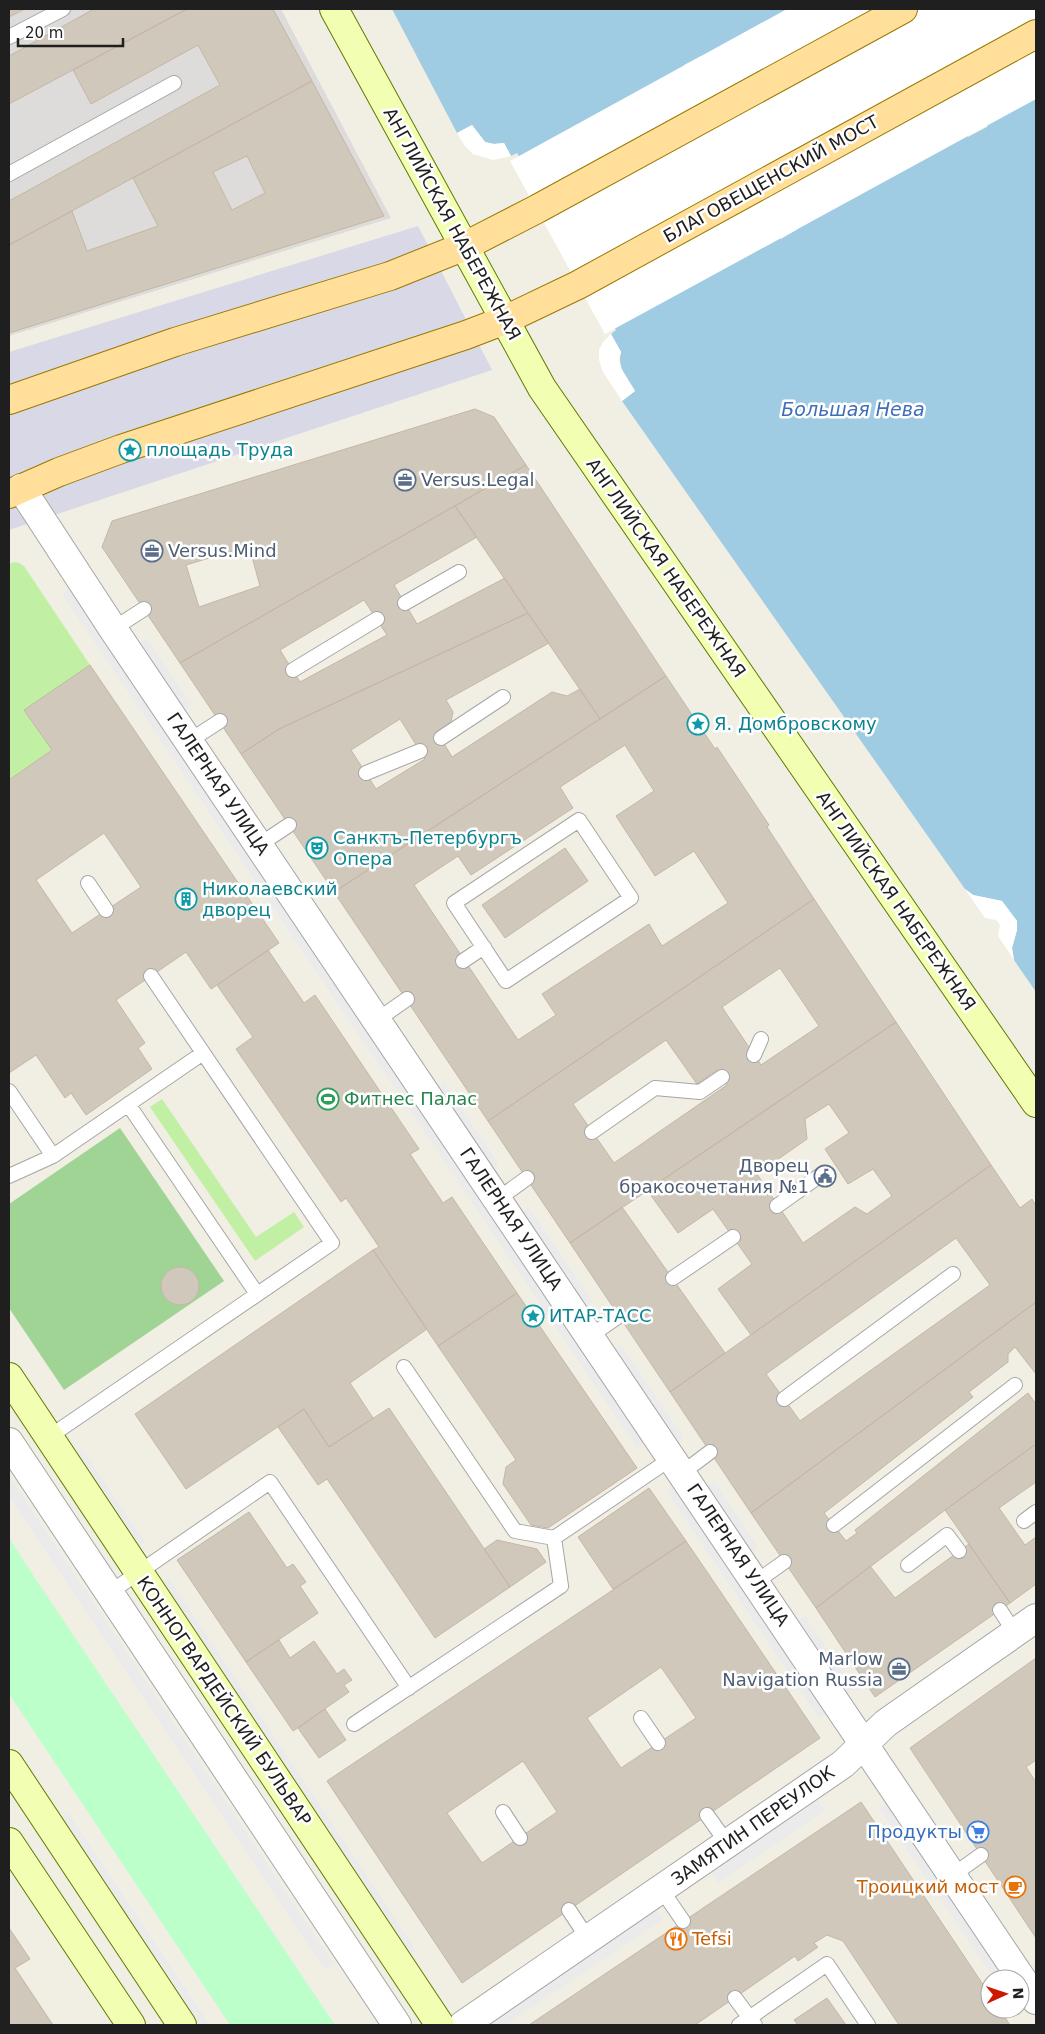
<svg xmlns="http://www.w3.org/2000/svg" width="1045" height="2034" font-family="'DejaVu Sans',sans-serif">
<rect width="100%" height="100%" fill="#f1eee4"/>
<path fill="#dddcdb" d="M9 9H281L391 218 9 336Z"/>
<path fill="#c1f0a4" d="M14 562 19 563 24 566 90 665 24 710 52 750 9 780V564Z
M162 1099 256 1237 294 1212 304 1227 255 1261 150 1107Z"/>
<path fill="#9fd494" d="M120 1128 224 1281 64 1390 9 1308V1204Z"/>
<path fill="#bcffca" d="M9 1538 37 1581 335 2025H230L9 1694Z"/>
<path fill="#ebebeb" d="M72 587 648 1441 637 1448 62 594Z
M147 638 192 705 181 712 136 646Z
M444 1082 499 1164 489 1171 433 1090Z
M529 1208 593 1302 582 1309 518 1215Z
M621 1345 684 1438 674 1445 611 1352Z
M82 1449 145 1542 134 1549 72 1456Z
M9 1475 334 1964 325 1970 9 1496Z
M714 1481 758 1547 748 1555 703 1488Z
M677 1485 829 1711 819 1718 667 1492Z
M168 1577 416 1950 406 1957 157 1584Z
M805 1616 854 1689 844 1697 794 1623Z
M818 1800 825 1811 718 1883 711 1872Z
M889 1801 1009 1979H994L879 1808Z
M68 1813 210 2025H196L59 1819Z
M656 1909 663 1920 506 2025H500L495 2017Z"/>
<path fill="#d9d8e6" d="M418 226 492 370 9 530V352Z"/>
<path fill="#a0cce3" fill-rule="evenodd" d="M392 9H897L968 137 987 127 1036 9V992L1014 960 1012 948 1017 930V921L1002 901 973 895 965 889 622 401 635 391C627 378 617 368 621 352L611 334 616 330 517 153 511 156 504 143 494 144 485 142 472 125 457 133ZM701 56 798 229 781 239 684 65Z"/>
<path fill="#fff" d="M787 9H1036V99L605 334 510 161Z
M472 125 485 142 494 144 504 143 511 156 493 160 473 154 465 146 457 133Z
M611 334 621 352 619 359 621 368 635 391 622 401 603 372 599 360V350L603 342Z
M965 889 973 895 1002 901 1017 921V930L1012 948 1014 960 998 936 1000 925 996 920 985 918Z"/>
<path fill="#d1c8bc" stroke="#c4b6a4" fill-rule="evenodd" d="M9 9H25L9 17Z
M94 9H187L9 104V56Z
M187 9H273L312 81 9 245V201L220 85 198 45 91 104 73 70Z
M312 81 384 216 9 333V245L72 211 87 251 158 226 133 178ZM247 156 265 193 232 210 213 172Z
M475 409 494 417 526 465 180 663 102 547 112 521ZM249 546 260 586 199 607 186 565Z
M526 465 666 676 600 719 455 506Z
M455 506 477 537 394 585 417 624 505 578 528 613 279 729 241 754 180 663ZM364 600 387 635 300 682 280 650Z
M528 613 549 643 446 700 453 712 451 722 437 732 452 757 552 692 567 696 580 689 600 719 334 892 241 754 279 729ZM400 719 425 759 376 789 351 750Z
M90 665 279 943 211 989 186 952 116 1000 145 1043 138 1048 152 1069 86 1115 71 1093 65 1098 36 1055 9 1073V780L52 750 24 710ZM104 833 141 887 72 933 36 880Z
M666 676 715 749 717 747 769 825 767 827 814 899 488 1121 334 892ZM625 745 654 791 616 816 655 876 694 851 728 903 662 946 649 924 542 994 556 1015 518 1040 414 885 458 856 471 875 573 808 560 787Z
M565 848 588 881 505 938 482 905Z
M814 899 896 1022 570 1243 488 1121ZM780 968 819 1026 761 1065 722 1007ZM666 1040 697 1084 717 1070 727 1085 614 1163 573 1104Z
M268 950 304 1003 315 995 419 1149 410 1154 443 1203 452 1197 517 1293 438 1346 373 1250 379 1247 346 1198 341 1202 236 1049 253 1037 217 985Z
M896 1022 991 1165 751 1335 718 1289 752 1264 713 1209 678 1233 647 1190ZM829 1104 849 1133 825 1149 848 1184 873 1169 892 1196 867 1214 855 1207 803 1243 757 1174 807 1139 805 1119Z
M991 1165 1020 1208 1032 1199 1036 1206V1302L751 1513 670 1392ZM956 1238 990 1285 800 1421 766 1374Z
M622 1207 725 1353 670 1392 570 1243Z
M373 1250 427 1329 350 1383 373 1418 329 1447 304 1409 186 1489 135 1414Z
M161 1286a19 19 0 1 1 38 0a19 19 0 1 1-38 0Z
M517 1293 637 1468 548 1528 531 1525 503 1484 506 1467 516 1460 438 1346Z
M1036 1302V1374L1015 1347 1008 1354V1362L969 1392 973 1397 824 1513 846 1541 857 1533 855 1530 1028 1393 1036 1404V1444L945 1510 816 1608 751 1513Z
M389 1408 510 1587 435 1638 327 1479 318 1485 278 1427 304 1409 329 1447Z
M1036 1444V1482L999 1508 1025 1545 1036 1537V1584L1010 1603 945 1510Z
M649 1488 686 1541 613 1589 578 1537Z
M249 1512 287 1568 293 1564 306 1582 300 1586 318 1613 246 1662 177 1560Z
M497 1540 537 1549 546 1562 510 1587 484 1549Z
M686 1541 820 1738 462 1983 327 1781ZM661 1667 696 1718 621 1768 587 1718ZM523 1761 557 1812 482 1863 447 1813Z
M969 1544 1010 1603 875 1697 816 1608 870 1566 895 1598Z
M279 1640 290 1658 314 1641 337 1674 344 1669 352 1680 344 1685 349 1692 293 1731 246 1662Z
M1036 1658V1760L1026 1767 1036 1782V1938L910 1748Z
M325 1709 346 1740 319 1758 298 1728Z
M861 1802 990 1995V2009H999L1010 2025H899L843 1941 827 1935 814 1943 818 1947 798 1961 795 1956 695 2025H529Z
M9 1928 30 1959 15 1968 53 2025H9Z
M827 1998 846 2025H798L794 2020Z"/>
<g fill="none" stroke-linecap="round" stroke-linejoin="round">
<g stroke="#a6a6a6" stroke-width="16">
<path id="lane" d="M9 37 63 9
M9 174 174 83
M405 603 459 572
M113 629 144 609
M293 670 377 619
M441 738 503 697
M189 741 220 721
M366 773 420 751
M579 820 631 898 506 981 454 903Z
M259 845 289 825
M88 883 106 910
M463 961 484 947
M377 1020 407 999
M754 1055 761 1039
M9 1091 53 1156
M128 1104 257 1294
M592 1132 655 1088 700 1092 722 1077
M9 1176 53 1156 203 1053
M498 1199 527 1178
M777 1206 822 1174
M673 1278 733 1237
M590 1336 619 1316
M404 1367 515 1531 554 1538
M784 1399 953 1274
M49 1437 332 1243 151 976
M682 1473 710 1452
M1024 1521 1036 1512
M834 1525 1015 1385
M908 1565 947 1535 959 1551
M756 1582 784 1562
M109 1593 270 1482 409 1688
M1000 1610 1015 1633
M641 1718 658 1743
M354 1724 561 1586 554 1538 672 1458
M503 1812 520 1838
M707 1815 727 1843
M953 1875 981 1855
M661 1889 683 1921
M569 1910 588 1939
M735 1998 755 2025
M739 2025 827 1964 868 2025"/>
</g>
<g stroke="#a6a6a6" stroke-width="30">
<path id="street" d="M21 488 113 629 1036 2000
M9 1442 397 2025
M463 2025 843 1764 886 1723 1036 1618"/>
</g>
<g stroke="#5f7b00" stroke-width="30">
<path id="secondary" d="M334 9 542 388 1036 1103
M9 1377 440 2025
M9 1764 182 2025
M9 1842 131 2025"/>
</g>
<g stroke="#997900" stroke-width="30">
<path id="primary" d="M9 400 175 342 390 276 465 246 537 209 903 9
M9 494 59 472 121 449 466 335 505 320 578 285 1036 34"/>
</g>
<use href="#lane" stroke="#fff" stroke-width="14"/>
<use href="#street" stroke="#fff" stroke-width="28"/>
<use href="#secondary" stroke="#f2ffb3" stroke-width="28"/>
<use href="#primary" stroke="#ffdf9a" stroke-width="28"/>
</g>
<defs>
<g id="sight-ring" transform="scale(1.125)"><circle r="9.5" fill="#fff" stroke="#0f9aa8" stroke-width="1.5"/><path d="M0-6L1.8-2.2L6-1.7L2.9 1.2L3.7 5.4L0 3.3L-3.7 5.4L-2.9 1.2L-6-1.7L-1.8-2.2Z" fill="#0f9aa8"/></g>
<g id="office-ring" transform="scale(1.125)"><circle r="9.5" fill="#fff" stroke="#5c6f8a" stroke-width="1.5"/><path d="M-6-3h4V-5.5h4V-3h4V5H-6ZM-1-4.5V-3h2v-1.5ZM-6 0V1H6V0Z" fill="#5c6f8a"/></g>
<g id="theatre-ring" transform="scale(1.125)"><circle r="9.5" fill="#fff" stroke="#0f9aa8" stroke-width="1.5"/><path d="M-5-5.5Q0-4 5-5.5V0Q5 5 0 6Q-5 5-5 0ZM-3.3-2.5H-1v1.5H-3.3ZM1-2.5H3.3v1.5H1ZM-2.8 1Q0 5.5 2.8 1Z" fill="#0f9aa8"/></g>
<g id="building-ring" transform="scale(1.125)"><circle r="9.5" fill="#fff" stroke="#0f9aa8" stroke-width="1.5"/><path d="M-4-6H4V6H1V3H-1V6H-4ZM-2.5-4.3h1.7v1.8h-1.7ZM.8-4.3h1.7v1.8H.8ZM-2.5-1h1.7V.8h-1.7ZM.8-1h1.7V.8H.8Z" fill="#0f9aa8"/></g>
<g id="stadium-ring" transform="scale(1.125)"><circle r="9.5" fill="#fff" stroke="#2e9e5b" stroke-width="1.5"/><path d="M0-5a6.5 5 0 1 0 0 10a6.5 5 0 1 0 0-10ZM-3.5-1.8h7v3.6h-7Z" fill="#2e9e5b"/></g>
<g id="civic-ring" transform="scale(1.125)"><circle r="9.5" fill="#fff" stroke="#5c6f8a" stroke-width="1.5"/><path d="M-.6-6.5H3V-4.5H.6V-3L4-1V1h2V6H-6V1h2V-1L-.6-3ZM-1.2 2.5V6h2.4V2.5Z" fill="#5c6f8a"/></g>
<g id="supermarket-ring" transform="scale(1.125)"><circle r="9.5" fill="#fff" stroke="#3f7fe0" stroke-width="1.5"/><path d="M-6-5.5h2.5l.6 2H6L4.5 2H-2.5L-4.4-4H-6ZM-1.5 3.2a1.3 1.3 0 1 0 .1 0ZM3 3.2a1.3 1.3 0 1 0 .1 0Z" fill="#3f7fe0"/></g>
<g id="cafe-ring" transform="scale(1.125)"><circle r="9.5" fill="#fff" stroke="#e8710a" stroke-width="1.5"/><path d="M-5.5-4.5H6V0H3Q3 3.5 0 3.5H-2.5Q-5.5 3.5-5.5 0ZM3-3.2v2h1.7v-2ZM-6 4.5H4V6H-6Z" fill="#e8710a"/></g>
<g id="restaurant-ring" transform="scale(1.125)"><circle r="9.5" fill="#fff" stroke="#e8710a" stroke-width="1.5"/><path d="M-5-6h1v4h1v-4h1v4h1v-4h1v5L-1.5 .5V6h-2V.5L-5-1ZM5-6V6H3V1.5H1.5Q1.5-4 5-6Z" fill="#e8710a"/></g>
</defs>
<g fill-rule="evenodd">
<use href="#sight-ring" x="130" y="450"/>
<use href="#office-ring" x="405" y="480"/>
<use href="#office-ring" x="152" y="551"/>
<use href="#sight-ring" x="698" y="724"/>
<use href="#theatre-ring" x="317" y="848"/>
<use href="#building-ring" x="186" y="899"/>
<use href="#stadium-ring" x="328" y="1099"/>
<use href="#civic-ring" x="825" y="1176"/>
<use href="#sight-ring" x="533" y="1316"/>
<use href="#office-ring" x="899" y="1669"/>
<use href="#supermarket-ring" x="978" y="1832"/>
<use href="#cafe-ring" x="1015" y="1887"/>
<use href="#restaurant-ring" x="676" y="1939"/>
</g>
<g text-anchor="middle" stroke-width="5" stroke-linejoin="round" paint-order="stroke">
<g font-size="18" fill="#1f1f1f" stroke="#fff">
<text transform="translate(771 179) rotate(-29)" y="6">БЛАГОВЕЩЕНСКИЙ МОСТ</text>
<text transform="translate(452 224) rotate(61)" y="6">АНГЛИЙСКАЯ НАБЕРЕЖНАЯ</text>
<text transform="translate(666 568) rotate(55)" y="6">АНГЛИЙСКАЯ НАБЕРЕЖНАЯ</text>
<text transform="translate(218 784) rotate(56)" y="6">ГАЛЕРНАЯ УЛИЦА</text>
<text transform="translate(896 901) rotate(55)" y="6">АНГЛИЙСКАЯ НАБЕРЕЖНАЯ</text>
<text transform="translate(511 1219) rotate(56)" y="6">ГАЛЕРНАЯ УЛИЦА</text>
<text transform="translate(738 1555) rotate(56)" y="6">ГАЛЕРНАЯ УЛИЦА</text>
<text transform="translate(224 1701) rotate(56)" y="6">КОННОГВАРДЕЙСКИЙ БУЛЬВАР</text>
<text transform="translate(753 1826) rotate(-35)" y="6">ЗАМЯТИН ПЕРЕУЛОК</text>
</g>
<g font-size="18" fill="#0d838f" stroke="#fff" text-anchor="start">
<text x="146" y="456">площадь Труда</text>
<text x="714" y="730">Я. Домбровскому</text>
<text x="333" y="844">Санктъ-Петербургъ<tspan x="333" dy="21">Опера</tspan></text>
<text x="202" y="895">Николаевский<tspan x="202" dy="21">дворец</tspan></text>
<text x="549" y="1322">ИТАР-ТАСС</text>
</g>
<g font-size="18" fill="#4e5e75" stroke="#fff" text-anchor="start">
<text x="421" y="486">Versus.Legal</text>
<text x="168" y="557">Versus.Mind</text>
<text x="809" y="1172" text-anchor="end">Дворец<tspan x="809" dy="21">бракосочетания №1</tspan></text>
<text x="883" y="1665" text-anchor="end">Marlow<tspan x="883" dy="21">Navigation Russia</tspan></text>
</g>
<g font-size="18" fill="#27864d" stroke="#fff" text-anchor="start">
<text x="344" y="1105">Фитнес Палас</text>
</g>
<g font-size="18" fill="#366cbe" stroke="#fff" text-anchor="end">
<text x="962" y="1838">Продукты</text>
</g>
<g font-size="18" fill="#c56008" stroke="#fff" text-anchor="end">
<text x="999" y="1893">Троицкий мост</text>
<text x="692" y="1945" text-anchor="start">Tefsi</text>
</g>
<g font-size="19" font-style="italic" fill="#416eb9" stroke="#fff">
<text x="853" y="416">Большая Нева</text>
</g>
</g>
<rect width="1045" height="2034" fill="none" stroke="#1f1f1f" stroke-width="20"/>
<g transform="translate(1005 1994) rotate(87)"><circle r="24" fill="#ffffff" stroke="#a5a5a5"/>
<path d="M0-4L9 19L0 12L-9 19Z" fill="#cd1800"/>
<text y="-8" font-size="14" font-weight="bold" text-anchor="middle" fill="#1f1f1f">N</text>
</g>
<path d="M18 38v8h105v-8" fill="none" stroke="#1f1f1f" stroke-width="2.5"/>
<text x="25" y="38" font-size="15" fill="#1f1f1f" stroke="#ffffff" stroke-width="4" paint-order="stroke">20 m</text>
</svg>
